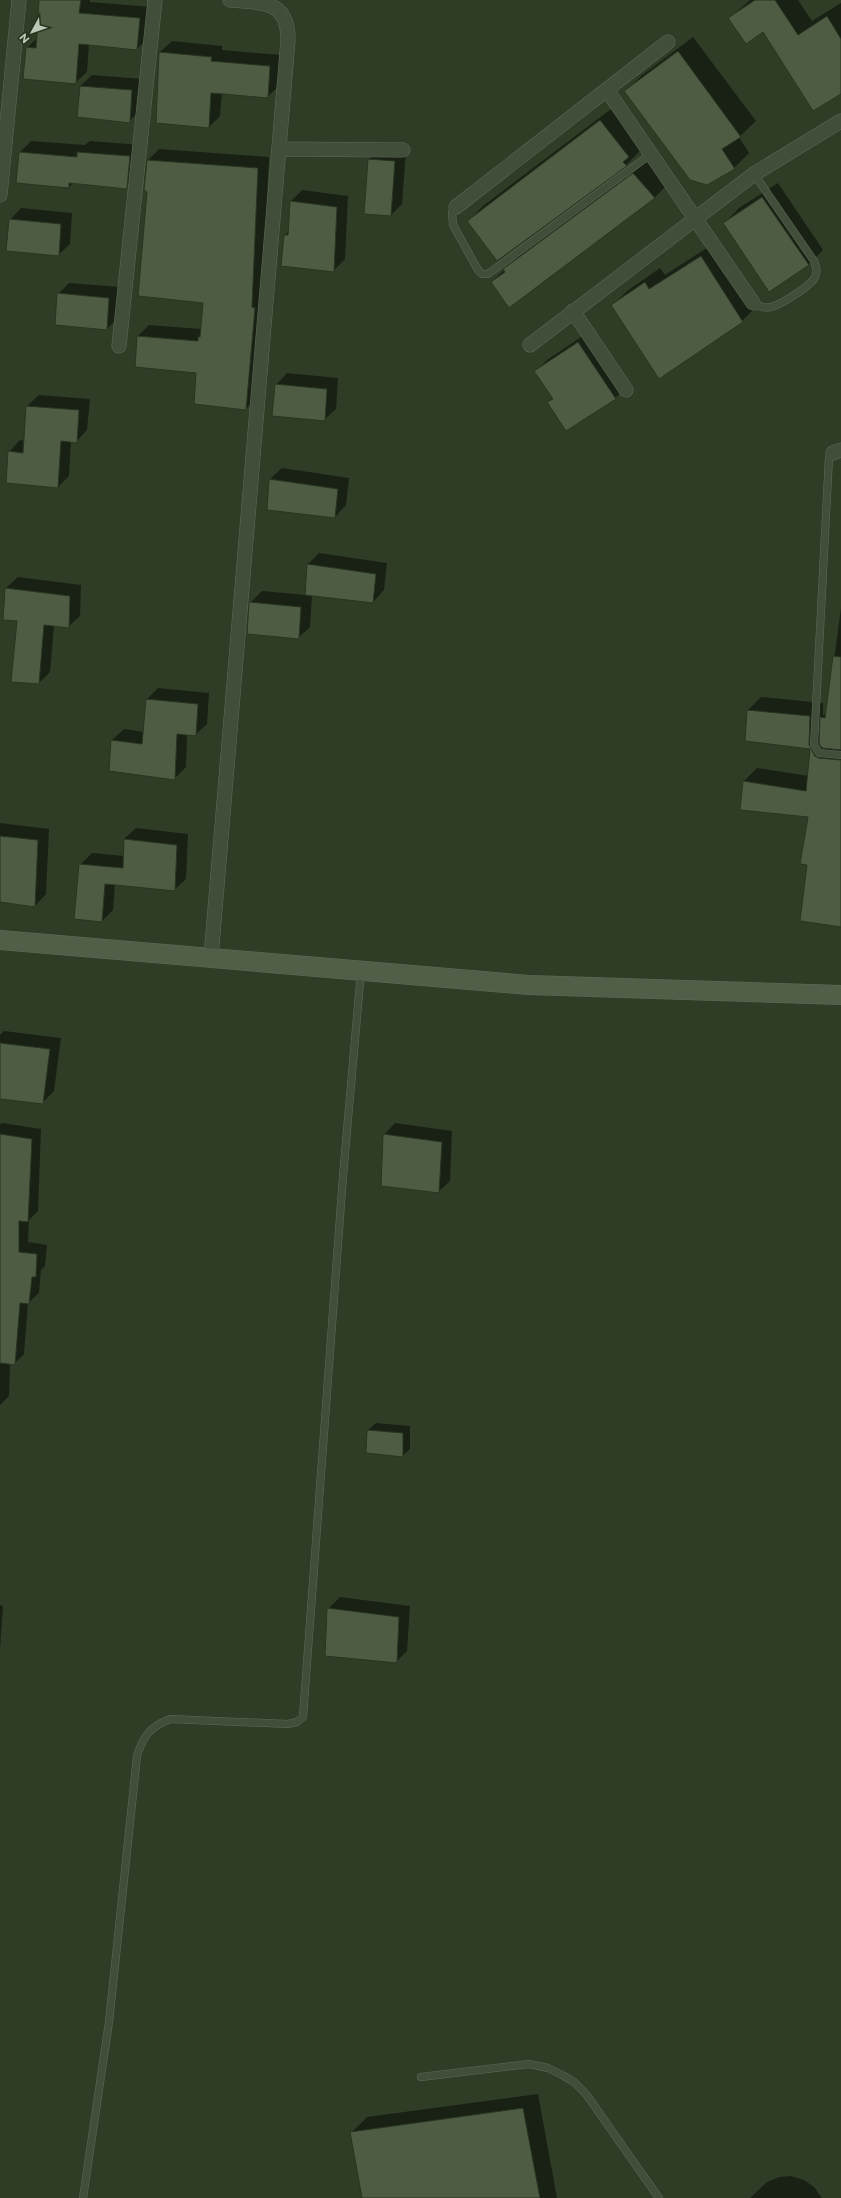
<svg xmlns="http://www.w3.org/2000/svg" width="841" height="2198" font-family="Montserrat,sans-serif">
<rect width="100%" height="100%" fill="#2f3d26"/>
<path fill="#0007" d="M40 0H90V2L151 7 148 38 137 49 89 44 87 72 75 83 27 48 38 37Z
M750 0H798L812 21 841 3V93L764 31 730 18Z
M693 37 756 121 739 137 749 153 734 168 626 91 641 76Z
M172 41 222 46V50L281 55 279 86 267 97 222 93 220 116 209 127 160 52Z
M92 75 143 79 141 110 129 121 78 116 80 86Z
M615 106 641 150 626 165 497 260 468 221 483 206Z
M31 141 85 145 90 141 141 145 138 176 126 188 74 182 69 187 17 182 20 152Z
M381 148 406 150 402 204 391 215 365 213 369 159Z
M159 149 269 157 257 397 246 409 197 373 136 366 138 336 149 325 201 329 204 302 149 191 145 190 148 160Z
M649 159 670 182 655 197 510 307 492 282 519 255Z
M778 183 823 250 808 265 725 223 739 208Z
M302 190 348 196 345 259 333 271 285 235 289 231 291 201Z
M21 208 72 213 70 244 58 255 10 220Z
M716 242 757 306 742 321 659 377 612 306 627 291 660 268 665 275Z
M69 283 120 287 118 318 107 329 58 294Z
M590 331 627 387 615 398 549 402 553 398 536 371 547 360Z
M287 373 338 378 336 409 324 420 276 385Z
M39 395 90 399 87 430 76 442 71 441 69 476 58 487 9 452 20 440 25 441 27 406Z
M282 468 349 478 346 505 335 517 268 509 270 479Z
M319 553 387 563 384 590 373 602 312 595 310 627 298 638 250 603 262 591 306 595 308 564Z
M18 577 81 585 80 616 68 627 54 625 50 672 39 683 6 588Z
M841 608V926L808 864 809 816 744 781 757 768 809 776 811 748 746 741 748 710 761 697 823 703V716L827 712Z
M158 688 209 693 207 724 195 735 187 734 186 767 174 779 112 740 124 729 144 732 147 699Z
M0 823 49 829 46 894 35 906 0 901Z
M136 828 188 834 186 879 174 890 115 884 113 910 102 921 80 865 92 853 124 856V839Z
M4 1031 61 1038 54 1091 42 1103 0 1098V1035Z
M2 1123 41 1129 38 1211 29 1220 28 1242 47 1245 45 1266 41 1270 39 1293 28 1303 24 1354 14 1364 10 1363 9 1396 0 1405V1125Z
M395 1123 452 1131 450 1181 438 1192 384 1135Z
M376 1423 410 1426V1449L402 1456 367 1452 368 1430Z
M340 1597 410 1606 407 1651 396 1662 328 1609Z
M0 1605 3 1606 0 1649Z
M538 2094 557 2198H363L352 2132 367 2117Z
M791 2176 804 2180 814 2187 822 2198H750L767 2182 779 2177Z"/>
<path fill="#4d5c42" stroke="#283521" d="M39 0H81L79 13 140 18 137 50 79 44 76 84 23 79 26 47 36 48Z
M755 0H775L798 35 827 16 841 39V94L813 111 763 32 746 44 728 18Z
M678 51 741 137 722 149 735 169 707 185 690 180 624 91Z
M159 52 212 57 211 61 270 66 268 98 211 93 209 128 156 123Z
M80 86 132 90 130 123 77 117Z
M600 120 629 157 623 162 627 166 497 261 467 221Z
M19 152 77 157V152L130 156 127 189 69 183V188L16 183Z
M368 159 395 161 391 216 364 214Z
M147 160 258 168 252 307 255 308 246 410 194 404 196 373 135 367 137 336 198 341V337H200L203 303 138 296 147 192 144 190Z
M633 173 655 198 509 308 491 282 505 272 503 269Z
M762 197 809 265 769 292 723 223Z
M290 201 337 207 334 272 281 266 284 235H288Z
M9 219 61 224 59 256 6 251Z
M701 256 743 322 659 379 611 305 645 282 649 289Z
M57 293 109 298 107 330 55 325Z
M578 342 616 399 566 431 547 402 553 399 534 371Z
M275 384 327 389 325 421 272 416Z
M26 406 79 410 77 443 61 441 58 488 6 483 8 451 23 453Z
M269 479 338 489 335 518 267 510Z
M307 564 376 574 373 603 305 595Z
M5 588 70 596 69 628 44 625 39 684 11 682 17 621 3 620Z
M249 602 301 607 299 639 247 634Z
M833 656 841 657V750L822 748 819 744 820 717 825 718Z
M146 699 198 704 196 736 177 734 175 780 109 771 111 740 142 744Z
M747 710 810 716 809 745 815 756 819 758 841 760V927L800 921 807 865 800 864 808 817 740 810 743 781 806 791 810 749 745 741Z
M0 836 38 840 35 907 0 902Z
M124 839 177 845 175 891 105 884 102 922 74 919 79 864 123 868Z
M0 1043 50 1049 43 1104 0 1099Z
M0 1134 32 1139 28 1222 19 1221V1252L37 1254 36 1277H32L29 1304 20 1303 15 1365 0 1363Z
M383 1134 442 1142 439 1193 381 1186Z
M367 1430 403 1433V1457L366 1453Z
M327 1608 399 1617 397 1663 325 1656Z
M523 2108 540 2198H362L350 2132Z"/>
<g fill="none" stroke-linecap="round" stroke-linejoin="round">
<g stroke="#5f6b58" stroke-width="8">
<path id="lane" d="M456 207 452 212 453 225 478 270 482 274H488L651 154
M753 303C759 307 767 309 774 306 783 303 812 285 815 277 818 271 816 267 814 261L754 174
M833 453 829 457 814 745 819 753 841 755
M421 2077 529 2064 548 2068 562 2075 574 2082 586 2094 659 2198
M83 2198 109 2022 137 1756C143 1736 150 1727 170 1719L288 1724 297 1722 303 1717 343 1176 361 971"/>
</g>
<g stroke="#5f6b58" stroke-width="15">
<path id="street" d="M607 90 753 303
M280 149 403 150
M0 195 19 0
M456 207 668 42
M573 311 626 390
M530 345 754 174 841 121
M119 346 155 0
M833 453 841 450
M211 957 288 40C288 0 263 3 230 0"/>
</g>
<g stroke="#5f6b58" stroke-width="20">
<path id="secondary" d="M0 940 529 985 841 995"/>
</g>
<use href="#lane" stroke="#414e3a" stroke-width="7"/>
<use href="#street" stroke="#414e3a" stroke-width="14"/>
<use href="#secondary" stroke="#506048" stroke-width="19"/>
</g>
<g transform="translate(32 32) rotate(230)" stroke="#26331f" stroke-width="3" paint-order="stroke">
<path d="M0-3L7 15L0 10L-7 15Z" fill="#bcc8b6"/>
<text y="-6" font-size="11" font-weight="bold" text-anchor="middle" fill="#bcc8b6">N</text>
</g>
</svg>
